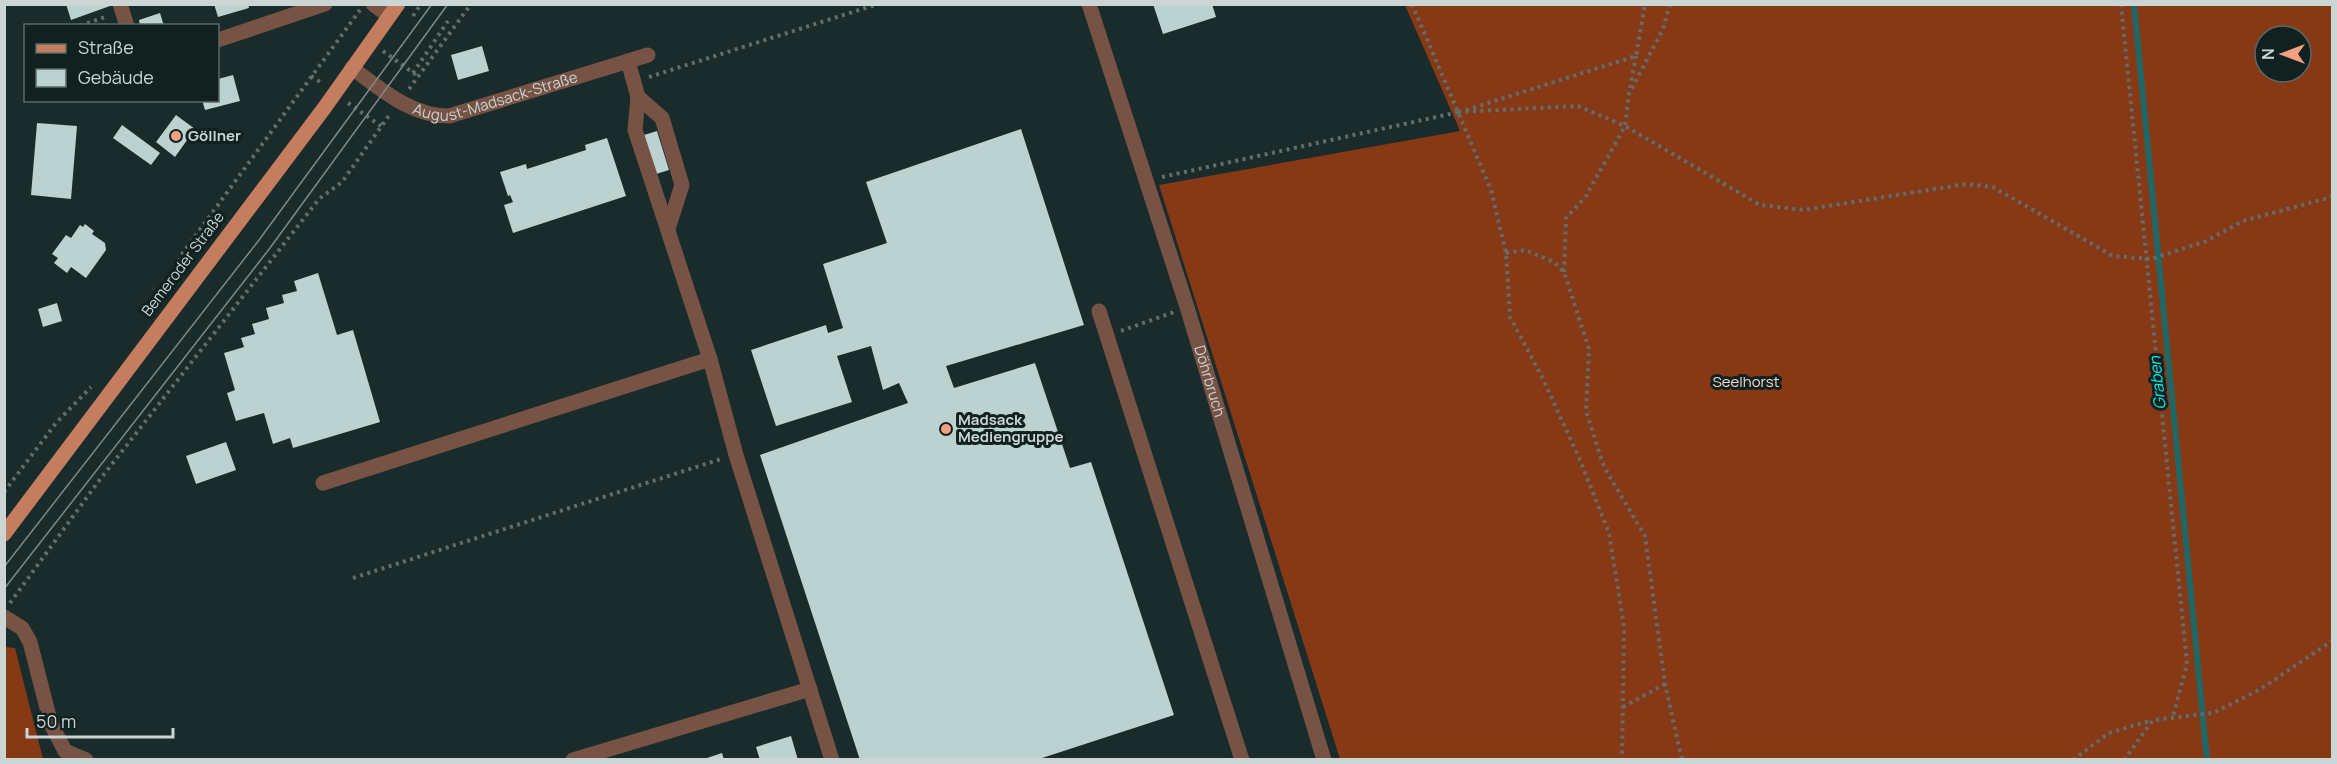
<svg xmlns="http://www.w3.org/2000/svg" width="2337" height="764" font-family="Manrope,sans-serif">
<rect width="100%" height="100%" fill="#192b2a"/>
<path fill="#873916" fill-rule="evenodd" d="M1405 5H2332V759H1340L1159 185 1460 131ZM2265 36H2301V72H2265Z
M5 647 15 648 43 759H5Z"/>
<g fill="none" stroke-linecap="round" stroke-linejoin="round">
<path stroke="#1f6865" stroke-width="6" d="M2134 4 2207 760"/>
</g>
<path fill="#bcd2d0" d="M66 4H109L110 6 71 20Z
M214 4H248L249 8 218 17Z
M1153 4H1212L1216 17 1163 34Z
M160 13 164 26H140L139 20Z
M482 46 489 71 458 80 451 55Z
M233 75 240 101 205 110 202 100H218V79Z
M176 115 195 129 175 157 156 142Z
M37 123 77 126 71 199 31 195Z
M122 125 160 153 151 165 113 138Z
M1021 129 1084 325 946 366 954 388 1035 363 1070 468 1091 462 1174 715 1036 760H860L760 455 908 403 899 383 883 390 871 346 837 356 852 402 776 426 751 350 826 325 828 333 843 328 823 264 887 243 866 182Z
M657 131 669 170 656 174 644 135Z
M607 138 626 196 513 233 504 205 513 202 510 195 508 196 500 172 526 164 527 169 586 150 585 145Z
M85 224 94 231 92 234 105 243 106 250 86 278 71 267 67 273 54 263 58 258 52 254 66 235 71 238 80 225 83 227Z
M318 273 337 335 353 330 380 422 293 448 290 438 273 444 264 413 236 421 227 393 235 390 224 353 244 347 241 338 255 334 252 324 269 319 266 308 284 303 282 295 297 291 294 281Z
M57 303 62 321 43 327 38 309Z
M226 442 236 470 196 484 186 456Z
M791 736 798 760H760L756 747Z
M722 753 724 760H704V759Z"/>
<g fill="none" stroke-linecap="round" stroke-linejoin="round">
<path stroke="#606f6e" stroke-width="4" stroke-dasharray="3 4.5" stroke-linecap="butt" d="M1412 4 1491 190 1506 253 1510 317 1542 377 1580 460 1609 533 1624 626 1622 760
M2121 4 2187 664 2173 716
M413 16 421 4
M80 26 108 16
M383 51 419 77
M413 73 448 21
M311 76 323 84
M649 77 878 4
M1630 88 1636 56
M409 89 471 4
M348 103 381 126
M1466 110 1636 56 1645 4
M1458 112 1578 106 1625 126 1760 205 1803 210 1966 184 1993 187 2113 256 2151 259 2204 242 2243 221 2332 197
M1162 177 1459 112
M1506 253 1525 250 1554 262 1564 272 1589 349 1586 411 1604 467 1645 536 1665 684 1682 760
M1564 272 1566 218 1586 196 1625 126 1629 94 1663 29 1670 4
M175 276 180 257 360 10
M1121 331 1174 312
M4 492 56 423 91 387
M353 578 721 459
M10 603 98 482 319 199 342 182 390 114
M1623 707 1665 684
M2073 760 2109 733 2152 720
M2124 760 2153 720 2213 713 2259 690 2332 641"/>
<g stroke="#775345" stroke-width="15">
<path d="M120 4 127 26"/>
<path d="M373 4 389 16"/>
<path id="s1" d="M1089 4 1187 307 1324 760"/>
<path d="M218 40 325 4"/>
<path d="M628 61 638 97 635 130 710 359 736 455 832 760"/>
<path id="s2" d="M352 68C381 89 411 116 449 116L648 55"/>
<path d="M638 97 662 118 682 185 668 229"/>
<path d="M1099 311 1242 760"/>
<path d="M323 483 710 359"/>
<path d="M4 617 22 628 30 642 51 724 65 751 86 760"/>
<path d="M573 760 810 689"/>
</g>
<path stroke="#c57d60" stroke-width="15" d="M4 534 325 107 398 4"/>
<path stroke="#7c8a89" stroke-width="1.5" d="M4 567 259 240 432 4
M4 589 270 248 448 4"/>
</g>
<g fill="#f2a080" stroke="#102120" stroke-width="2">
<circle cx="176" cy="136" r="6"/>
<circle cx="946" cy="429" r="6"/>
</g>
<g text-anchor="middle" stroke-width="6" stroke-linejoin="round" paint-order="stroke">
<g font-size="15" fill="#cad5d4" stroke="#102120">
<text dy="5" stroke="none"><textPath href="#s2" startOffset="159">August-Madsack-Straße</textPath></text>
<text transform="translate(183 264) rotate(-53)" y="5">Bemeroder Straße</text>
<text dy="5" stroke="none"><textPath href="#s1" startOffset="396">Döhrbruch</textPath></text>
</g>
<g font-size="15" font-weight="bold" fill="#cad5d4" stroke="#102120" text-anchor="start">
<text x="188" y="141">Göllner</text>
<text x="958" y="425">Madsack<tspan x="958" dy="17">Mediengruppe</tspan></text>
</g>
<g font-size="15" fill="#efd7ce" stroke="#102120">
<text x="1746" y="387">Seelhorst</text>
</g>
<g font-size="16" font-style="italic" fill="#03ede6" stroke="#102120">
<text transform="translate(2157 383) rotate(-96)" y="6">Graben</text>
</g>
</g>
<rect width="2337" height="764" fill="none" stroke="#cad5d4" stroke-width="12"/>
<rect x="24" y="24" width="195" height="78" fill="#102120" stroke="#5a6968" stroke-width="1.5"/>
<rect x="36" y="44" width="30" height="9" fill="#c57d60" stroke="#5a6968" stroke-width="1.5"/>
<text x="78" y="54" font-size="18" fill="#cad5d4">Straße</text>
<rect x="36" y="69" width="30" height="18" fill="#bcd2d0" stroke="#5a6968" stroke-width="1.5"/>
<text x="78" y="84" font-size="18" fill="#cad5d4">Gebäude</text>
<g transform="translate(2283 54) rotate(270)"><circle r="28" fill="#102120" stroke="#5a6968" stroke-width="1.5"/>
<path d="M0-4.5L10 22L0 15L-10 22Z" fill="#f2a080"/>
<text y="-9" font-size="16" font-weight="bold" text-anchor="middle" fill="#cad5d4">N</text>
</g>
<path d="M27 728v9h146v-9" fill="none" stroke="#cad5d4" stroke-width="3"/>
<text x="36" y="728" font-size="18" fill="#cad5d4" stroke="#102120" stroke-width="4.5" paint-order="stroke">50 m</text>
</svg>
